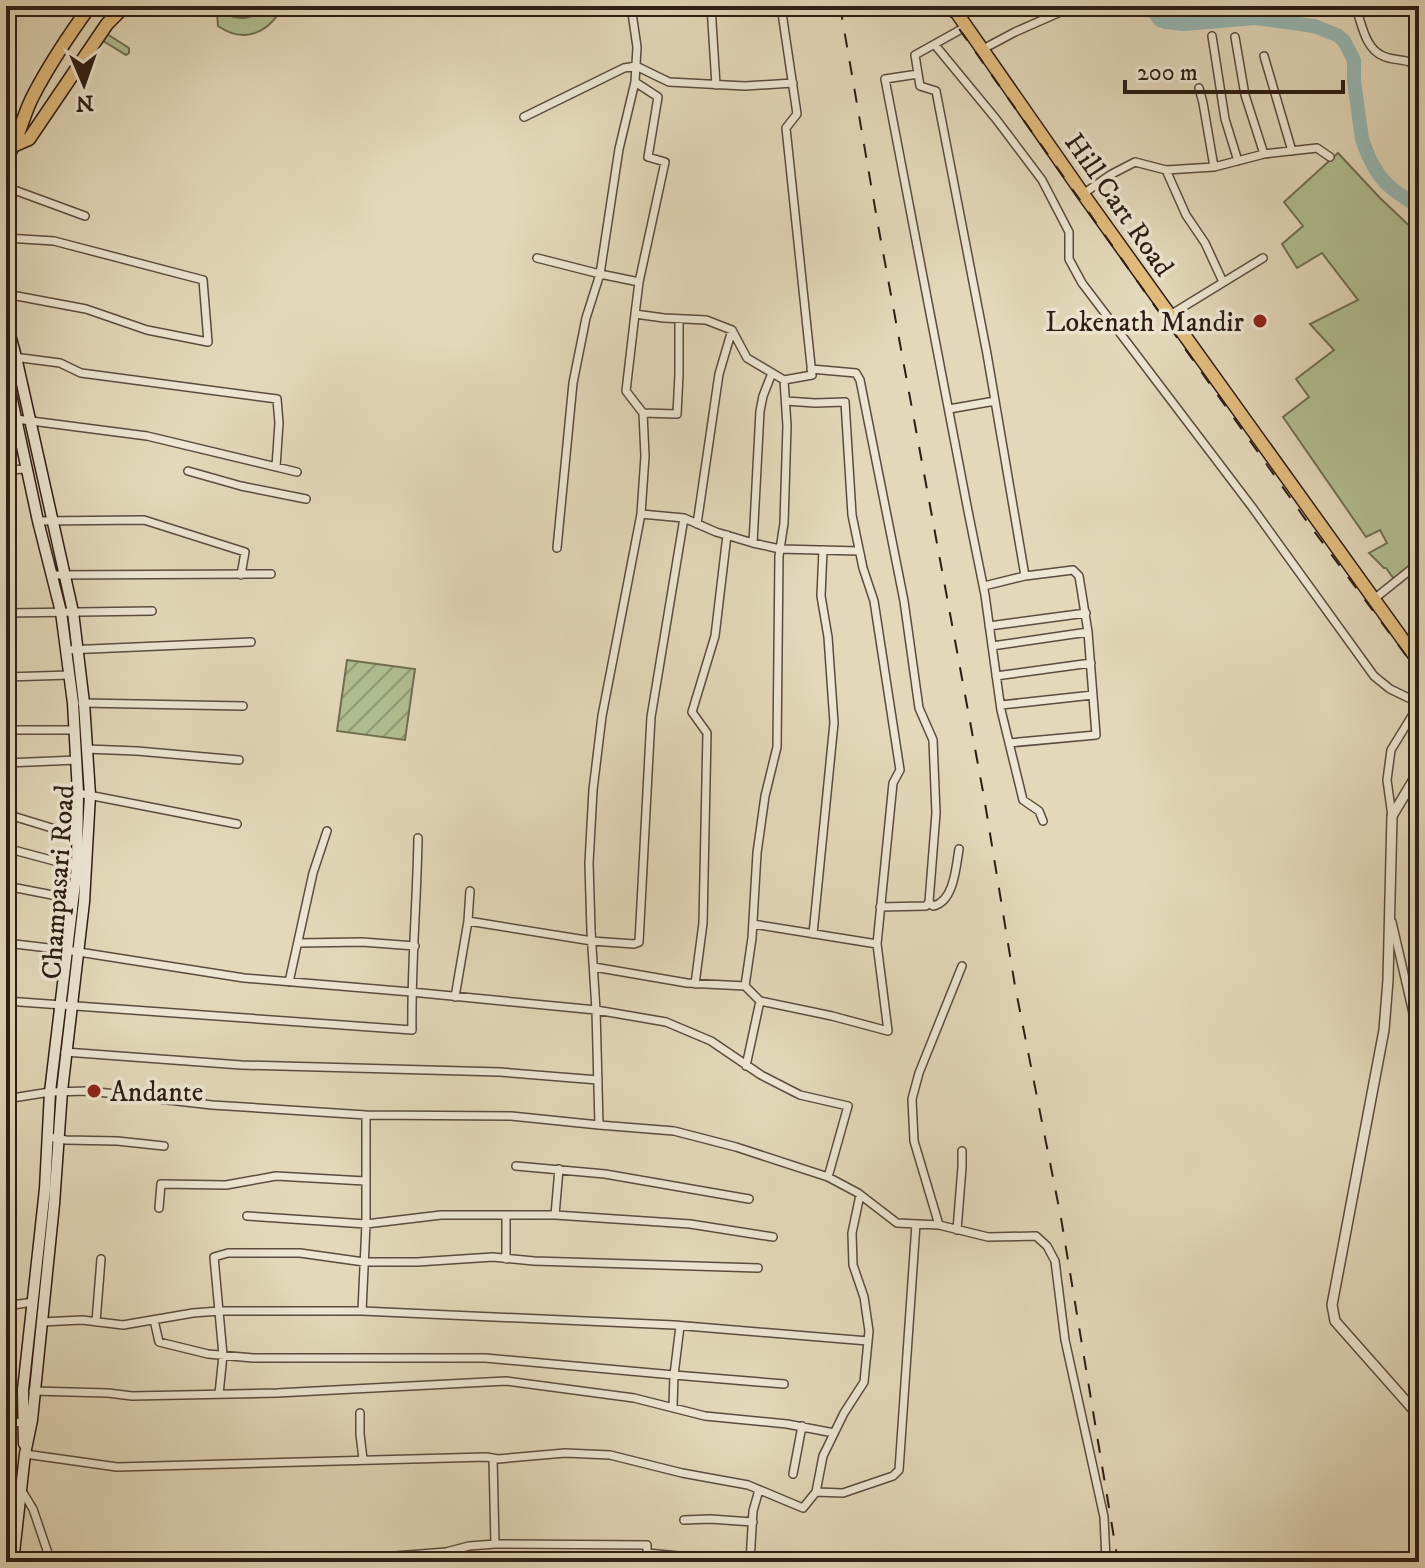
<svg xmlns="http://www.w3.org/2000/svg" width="1425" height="1568" font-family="'IM FELL DW Pica',serif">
<defs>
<pattern id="garden-furrows" width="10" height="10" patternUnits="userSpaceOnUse" patternTransform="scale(2)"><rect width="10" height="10" fill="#b1bf92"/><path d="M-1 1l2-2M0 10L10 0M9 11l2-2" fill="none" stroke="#909a76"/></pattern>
</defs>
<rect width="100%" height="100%" fill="#e3d8ba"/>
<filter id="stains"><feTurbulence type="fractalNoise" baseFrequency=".0025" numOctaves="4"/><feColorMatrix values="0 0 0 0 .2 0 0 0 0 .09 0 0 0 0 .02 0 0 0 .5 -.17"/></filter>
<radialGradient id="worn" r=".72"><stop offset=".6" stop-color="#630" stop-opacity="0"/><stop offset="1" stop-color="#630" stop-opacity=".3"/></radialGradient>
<path fill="#b1bf92" stroke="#706e53" stroke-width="2" d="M263 6H282V8C268 33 244 44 218 26L217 13C237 16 247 26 263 6Z
M107 34 129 48V53L126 55 105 42 103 39Z
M1338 153 1380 198 1419 235V559L1394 579 1386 568H1384L1369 553 1387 543 1380 530 1366 537 1283 417 1309 397 1296 379 1334 350 1310 324 1358 300 1322 253 1297 268 1282 244 1303 226 1284 202Z"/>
<path fill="url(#garden-furrows)" stroke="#706e53" stroke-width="2" d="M347 660 415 669 405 740 337 731Z"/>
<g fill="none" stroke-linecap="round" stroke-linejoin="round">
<path stroke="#96b9b6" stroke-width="14" d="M1149 6 1160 20 1166 22 1184 24 1255 18 1314 26 1337 35 1344 41 1354 60V81L1362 139C1367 154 1376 174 1388 185 1397 194 1410 199 1419 209"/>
<g stroke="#5b4b3e" stroke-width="10">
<path id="minor" d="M631 6 637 47 635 82 619 149 600 274 639 282 635 314 664 318 706 320 732 330 747 358 784 380 812 375 786 128 797 114 781 6
M711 6 716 85
M1355 6C1362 22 1364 48 1383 56 1396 62 1408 57 1419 68
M967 26 915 55 920 86 936 91 987 354 1025 576 1073 570 1079 576 1088 632 1096 735 1009 743
M1212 36 1225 119 1238 161
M1235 37 1245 95 1264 154
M935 45 996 119 1042 180 1069 232V259L1082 283 1252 507 1374 676 1390 689 1415 701 1418 706 1391 750 1387 780 1392 816
M983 49 1015 32 1074 6
M1264 56 1292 151
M918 74 885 79 968 511 985 595 1001 710 1023 800 1039 811 1043 821
M635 82 658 97 648 157 665 162 639 282
M1199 88 1203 103 1214 167
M524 117 624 68 636 66 669 82 745 86 793 83
M1166 170 1186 215 1205 243 1223 282
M6 187 85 216
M1083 194 1110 175 1135 162 1166 170 1214 167 1264 154 1317 148 1330 157
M6 238 54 241 203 280 208 342 147 330 86 309 6 294
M537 258 600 274 586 318 573 383 557 548
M1170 315 1263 258
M6 356 60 363 81 373 277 399 279 423 276 467
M811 369 856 373 860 380 904 601 919 708 933 740 936 813 929 902 926 906 880 907
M949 409 995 401
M643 413 677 414 679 374V319
M16 419 147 436 297 472
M6 470 27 469
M188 471 241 486 306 499
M641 514 684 518 716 532 753 543 780 549 859 551
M38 521 144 520 245 552 241 575
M697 524 719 374 732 330
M753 543 760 411 763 396 772 373
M52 575 271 574
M984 586 1025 576
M1374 599 1419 563
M6 613 152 611
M989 626 1086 613
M992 646 1088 632
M67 650 251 642
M996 676 1091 663
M6 677 70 675
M82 703 243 706
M1001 705 1093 695
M6 730H75
M86 749 137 751 239 760
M6 763 77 760
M78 793 237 824
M6 814 78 836
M6 848 77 867
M6 886 73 899
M929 902 933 906C954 902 956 867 959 849
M468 921 470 891
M1392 922 1419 1039
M753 924 877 944
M813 934 834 723 828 637 821 596 823 550
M6 943 66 950 244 978 411 992 596 1010 666 1022 711 1041 761 1075 800 1095 848 1106 828 1177
M298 943 362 942 415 946
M594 967 687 983 745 986 752 938 757 853 765 796 777 747 779 556 784 523 787 426 784 380
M289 982 313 873 327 831
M695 984 703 923 707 733 692 712 715 636 727 535
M745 986 760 1001 832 1016 888 1031 877 944 892 793 893 783 900 770 874 601 863 568 852 515 845 402 815 403 786 401
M455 997 468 921 592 941 634 944 639 942 651 717 684 518
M6 1001 412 1030C411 966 417 902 418 838
M65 1052 241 1065 500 1072 598 1080
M746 1066 760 1001
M6 1099 50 1092 89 1091 212 1105 366 1115 511 1116 599 1125 674 1131 736 1147 828 1177 858 1193 897 1223 939 1225 988 1237 1036 1236 1047 1246 1055 1261 1065 1340 1104 1517 1106 1560 1103 1562
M599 1125 596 1010 591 931 589 863 593 790 602 716 641 514 645 456 643 413 626 391 635 314
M49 1137 66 1140 117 1141 164 1146
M516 1166 605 1174 749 1199
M159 1208 161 1184 226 1185 276 1176 365 1181
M555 1215 559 1169
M247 1216 366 1224 441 1215H555L690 1224 773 1237
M939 1225 914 1141 912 1099 919 1073 962 966
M957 1230 962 1167V1151
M506 1259V1215
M6 1306 33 1302
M362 1311 366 1224V1115
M154 1320 159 1342 208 1354 253 1358H485L674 1375 680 1326
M41 1322 82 1320 123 1325 193 1313 219 1311H362L674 1325 868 1341
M96 1322 101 1259
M33 1391 108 1393 132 1396 277 1393 506 1381 634 1398 705 1416 787 1424 834 1433
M219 1394 223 1355 214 1257 228 1253H300L364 1262H417L493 1257 534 1261 758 1268
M673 1407 674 1375 784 1384
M360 1413V1434L363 1459
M6 1421 22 1423
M25 1454 117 1467 486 1457 498 1459 565 1453 610 1455 682 1473 748 1485 803 1508 816 1492 823 1456 844 1413 864 1382 869 1331 864 1297 853 1265 852 1233 860 1195
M493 1458 495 1544 647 1545V1553L743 1562
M793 1474 802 1426
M22 1491 33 1509 51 1562
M816 1492 843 1493 893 1476 899 1470 916 1224
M6 1512H19
M684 1520 710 1519 753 1522
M344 1562 345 1560 446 1552 469 1546 495 1544
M750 1562 753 1511 759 1490"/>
</g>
<g stroke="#5b4b3e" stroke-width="12">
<path id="tertiary" d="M1419 771 1392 816 1388 980 1384 1030 1332 1305 1335 1321 1419 1416"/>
</g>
<g stroke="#2e1c14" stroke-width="13">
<path id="secondary" d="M6 320 16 357 73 612 84 703 90 795 84 902 62 1091 54 1204 32 1420 25 1454 13 1562
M6 372 38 521 61 612 73 703 78 793 77 867 50 1092 45 1189 23 1390 24 1444"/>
</g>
<g stroke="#2e1c14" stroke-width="15">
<path id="trunk" d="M952 6 1083 194 1419 662
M15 145 29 139 107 24 125 6
M6 159C19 140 22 117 33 96 49 65 69 35 90 6"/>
</g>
<use href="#minor" stroke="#ede6d2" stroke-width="7"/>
<use href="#tertiary" stroke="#ede6d2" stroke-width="9"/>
<use href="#secondary" stroke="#ede6d2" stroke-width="10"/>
<use href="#trunk" stroke="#e2bc7d" stroke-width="12"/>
<path stroke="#2e1c14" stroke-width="2" stroke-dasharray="14 14" stroke-linecap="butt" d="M840 6 878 225 984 797 1015 986 1061 1218 1118 1562
M943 6 1308 523 1419 673"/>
</g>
<g fill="#8f2418" stroke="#ede6d2" stroke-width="3">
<circle cx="1260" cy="321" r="8"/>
<circle cx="94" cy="1091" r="8"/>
</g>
<g text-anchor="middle" stroke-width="7" stroke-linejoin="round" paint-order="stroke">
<g font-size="28" fill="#2e1c14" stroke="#ede6d2">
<text transform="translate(1120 204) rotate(55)" y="10">Hill Cart Road</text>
<text transform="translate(57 882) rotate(-86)" y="10">Champasari Road</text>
</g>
<g font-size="28" fill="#2e1c14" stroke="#ede6d2" text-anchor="end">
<text x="1244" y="331">Lokenath Mandir</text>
<text x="110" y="1101" text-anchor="start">Andante</text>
</g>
</g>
<rect width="1425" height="1568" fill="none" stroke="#e3d8ba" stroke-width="32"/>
<rect x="8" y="8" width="1409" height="1552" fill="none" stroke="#2e1c14" stroke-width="4"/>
<rect x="16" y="16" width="1393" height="1536" fill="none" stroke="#2e1c14" stroke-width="2"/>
<g transform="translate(84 84) rotate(178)" stroke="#ede6d2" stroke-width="6" paint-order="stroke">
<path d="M0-6L14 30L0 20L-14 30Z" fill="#2e1c14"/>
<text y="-12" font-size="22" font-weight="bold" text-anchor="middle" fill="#2e1c14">N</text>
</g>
<path d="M1125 80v12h218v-12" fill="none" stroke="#2e1c14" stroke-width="4"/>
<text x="1137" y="80" font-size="24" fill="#2e1c14" stroke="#ede6d2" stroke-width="6" paint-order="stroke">200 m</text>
<rect width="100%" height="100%" filter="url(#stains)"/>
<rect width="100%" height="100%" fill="url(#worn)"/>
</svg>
